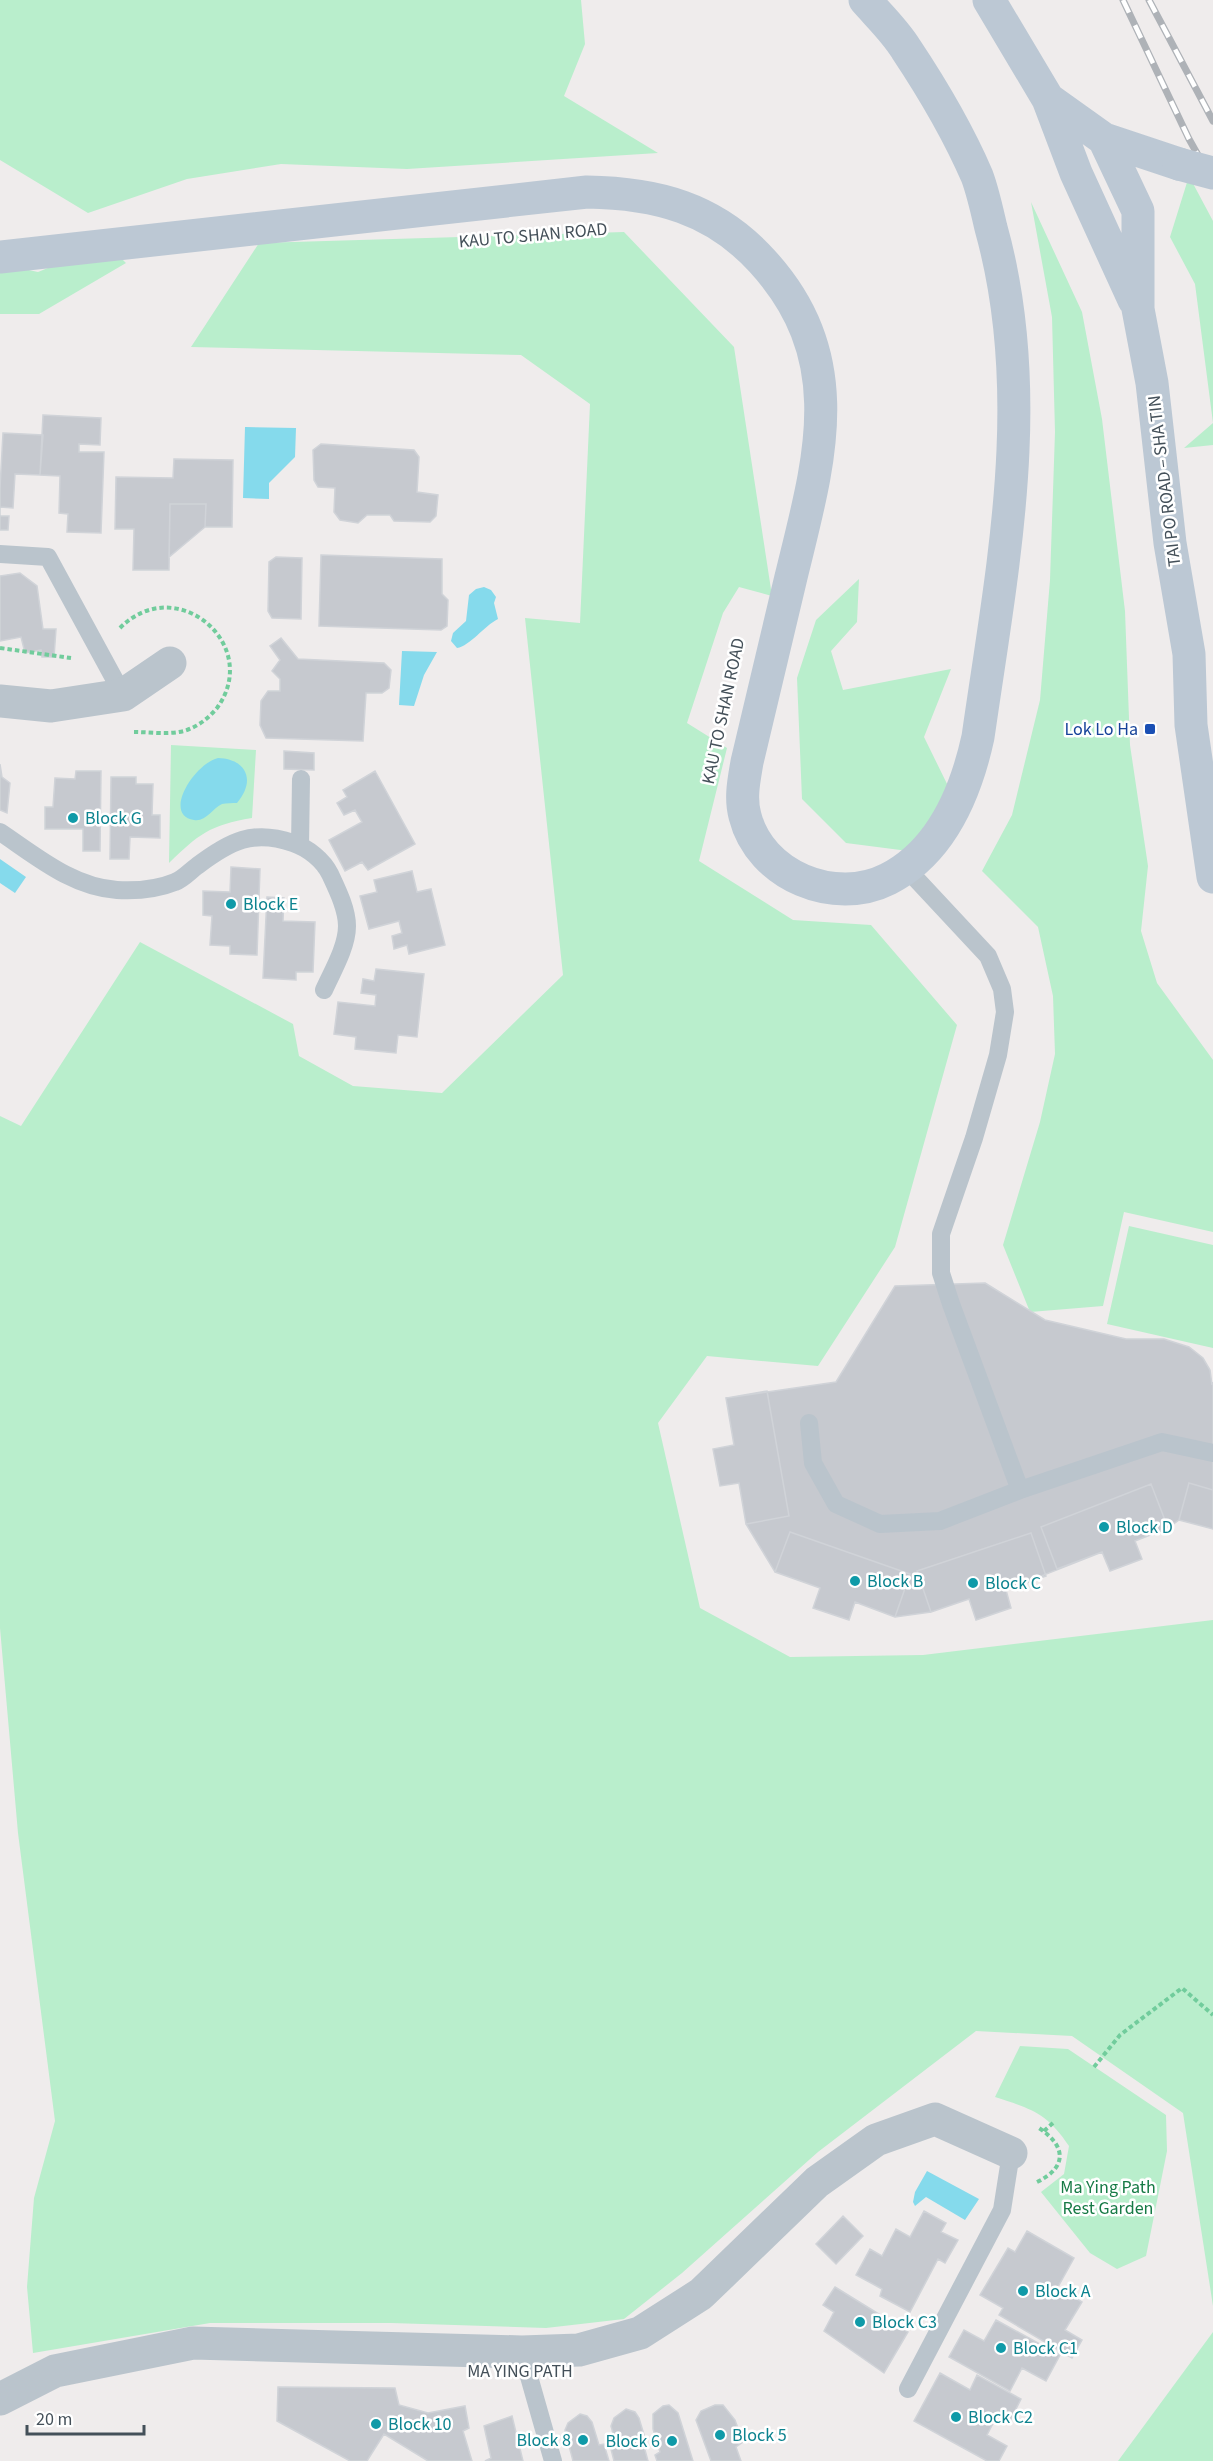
<svg xmlns="http://www.w3.org/2000/svg" width="1213" height="2461" font-family="'Source Sans 3',sans-serif">
<rect width="100%" height="100%" fill="#efecec"/>
<path fill="#b9eecc" d="M0 0H581L585 44 564 96 658 153 407 169 281 164 187 179 88 213 0 160Z
M1189 176 1213 221V445L1184 448 1213 423 1195 284 1170 237Z
M1031 202 1082 312 1102 419 1125 611 1130 745 1148 866 1141 931 1157 983 1213 1060V1232L1124 1212 1103 1306 1030 1312 1003 1245 1040 1122 1055 1054 1053 996 1038 927 982 871 1012 815 1040 700 1050 580 1055 432 1052 317Z
M624 232 734 347 772 596 739 587 723 613 687 723 727 748 699 861 793 920 871 925 957 1025 895 1247 818 1366 707 1356 658 1423 700 1608 790 1657 923 1655 1213 1620V2306L1183 2113 1072 2036 976 2031 818 2152 682 2273 624 2319 546 2328 391 2323H210L33 2353 27 2287 34 2198 55 2121 18 1833 0 1628V1116L21 1126 140 942 293 1024 299 1056 353 1086 442 1093 563 975 525 618 580 623 590 404 521 355 191 347 259 243Z
M107 244 126 263 39 314H0V264L38 272Z
M859 579 857 622 831 651 843 690 951 669 924 737 951 792 916 852 846 843 802 799 797 678 816 620Z
M171 745 256 750 252 818C210 825 199 834 169 863Z
M1129 1226 1213 1245V1348L1107 1324Z
M1020 2046 1068 2049 1166 2115 1167 2151 1146 2256 1117 2269 1090 2253 1041 2192 1064 2174 1069 2146C1047 2113 1032 2109 995 2097Z
M1213 2332V2461H1118Z"/>
<path fill="#85daec" d="M245 427 296 428 295 457 269 483V499L243 498Z
M484 587 491 590 496 597 494 603 498 619C484 626 470 646 457 648L451 641 453 633 466 621 469 595 476 589Z
M402 651 437 652 424 675 414 706 399 705Z
M218 758C247 759 256 781 237 803 233 803 226 803 222 804 213 808 206 822 194 820 162 815 194 764 218 758Z
M0 859 26 877 15 893 0 883Z
M927 2171 979 2199 965 2220 926 2197 915 2206 913 2202 915 2192Z"/>
<path fill="#c6c9cf" stroke="#d0d3d8" stroke-width="1.5" d="M43 415 101 418 100 445 79 444V452H104L101 533 67 532 68 514 59 513 60 476 40 475Z
M3 433 43 435 40 475 15 474 13 508 0 507V516H9L8 530H0V488Z
M321 444 414 450 419 457 417 492 438 495 436 516 430 522 394 521 390 515H367L358 523 340 520 334 512 335 488 318 487 314 480 313 450Z
M174 459 233 460 232 527H205L206 504H170L169 570H133L134 529H115L116 477 173 478Z
M170 504H206L205 527 169 557Z
M321 555 442 559V594L448 600 447 626 441 630 319 626Z
M276 557 302 558 301 619 272 618 268 611 269 562Z
M20 573 37 586 43 629H56L54 657H42L41 650 25 653 21 637 0 641V576Z
M281 638 298 659 384 663 391 670 389 688 382 693H366L363 741 266 738 260 725 261 701 268 691H280V679L272 671 280 660 270 646Z
M284 751 314 753V770L284 769Z
M0 764 2 777 10 783 7 813 0 810Z
M76 771H101L100 851H83V829H45V807H53L55 778 75 779Z
M375 771 415 844 368 870 362 862 345 871 329 840 362 822 355 810 344 815 337 803 347 797 343 790Z
M111 777H136V784H153L152 815H160V838L130 837 129 859H110Z
M231 867 260 869 257 955 230 954V946L210 945 212 916 203 915V891L230 892Z
M412 871 417 892 431 889 445 945 409 954 407 945 394 949 392 936 402 933 399 921 369 929 360 896 377 892 374 880Z
M267 897 284 898 283 921 315 922 313 972H296V980L263 978Z
M376 969 424 974 417 1037 398 1035 396 1053 355 1049 356 1037 334 1034 338 1002 375 1006 376 995 361 993 363 979 374 981Z
M985 1283 1045 1320 1126 1339H1164L1189 1347 1203 1358 1210 1370 1212 1385 1213 1382V1529L1179 1520 1168 1528 1135 1541 1142 1559 1110 1571 1102 1552 1006 1590 1011 1608 976 1620 969 1599 931 1612 895 1617 855 1602 849 1620 813 1608 820 1588 775 1572 746 1524 739 1483 720 1486 713 1449 734 1445 726 1398 836 1382 895 1286Z
M767 1391 789 1516 746 1524 739 1483 720 1486 713 1449 734 1445 726 1398Z
M1189 1483 1213 1490V1529L1179 1520Z
M1151 1484 1168 1528 1135 1541 1142 1559 1110 1571 1102 1552 1057 1569 1041 1527Z
M790 1532 910 1574 895 1617 855 1602 849 1620 813 1608 820 1588 775 1572Z
M1031 1533 1046 1576 1006 1590 1011 1608 976 1620 969 1599 931 1612 917 1571Z
M924 2211 946 2223 941 2232 958 2240 945 2263 938 2259 910 2312 880 2296 882 2289 856 2275 870 2249 882 2256 896 2229 910 2237Z
M843 2216 863 2236 836 2264 816 2244Z
M1027 2231 1074 2258 1058 2287 1082 2302 1065 2330 1082 2340 1072 2358 999 2315 1003 2308 980 2295 1008 2248 1015 2252Z
M835 2287 908 2332 884 2373 824 2331 834 2312 823 2305Z
M996 2320 1060 2355 1046 2381 1022 2368 1010 2391 949 2357 964 2330 984 2341Z
M940 2373 970 2390 977 2375 1021 2399 1010 2421 998 2414 987 2435 1007 2446 999 2461H987L914 2421Z
M278 2387 395 2388 399 2405 428 2413 465 2406 469 2428 463 2431 472 2461H428L384 2434 367 2461H350L277 2421Z
M669 2405 678 2413 693 2461H657L655 2455 660 2452 653 2429V2414L663 2406Z
M715 2405H723L735 2420 743 2442 736 2447 741 2461H711L696 2420 701 2411Z
M626 2409 635 2412 639 2418 648 2448 645 2450 648 2461H614L611 2449 617 2448 611 2426 614 2418Z
M580 2414 587 2416 592 2422 599 2445 604 2444 609 2461H573L565 2430 568 2423Z
M512 2416 523 2461H485L491 2458 484 2426Z"/>
<g fill="none" stroke-linecap="round" stroke-linejoin="round">
<path stroke="#71cc9c" stroke-width="4" stroke-dasharray="4.5 3" stroke-linecap="butt" d="M120 628C176 571 263 645 217 708 208 719 197 727 184 731 168 735 150 732 134 732
M0 648 71 658
M1094 2067 1120 2035 1182 1988 1213 2015
M1044 2131 1053 2123
M1037 2182C1068 2167 1066 2146 1039 2128"/>
<path stroke="#bac4cc" stroke-width="18" d="M0 554 48 557 123 695
M0 832C36 856 72 887 117 890 136 891 158 889 175 882 183 879 190 871 197 866 230 841 253 829 293 843 308 848 323 860 330 874 337 889 347 909 347 926 347 947 332 972 324 990
M300 846 301 779
M905 867 988 956 1002 989 1005 1012 998 1055 974 1138 941 1234V1273L951 1304 1020 1490
M809 1423 813 1463 836 1504 880 1524 940 1521 1020 1490 1162 1442 1213 1453
M522 2352 553 2461
M908 2389 1002 2210 1011 2153"/>
<path stroke="#bac4cc" stroke-width="33" d="M0 701 51 706 123 695 170 663
M0 2399 55 2371 193 2343 522 2352 579 2350 640 2333 701 2294 817 2182 876 2140 935 2119 1011 2153"/>
<path stroke="#bcc8d4" stroke-width="33" d="M989 0 1048 99 1076 173 1134 300
M1048 99 1104 139 1179 164
M1104 139 1138 211V309L1152 383 1170 543 1189 654 1191 725 1213 877
M0 257 587 192C656 193 714 208 762 261 852 359 819 462 791 577 776 639 762 701 747 762 744 780 740 798 745 816 760 876 835 906 888 879 941 852 966 792 978 737 1002 569 1038 396 991 228 987 211 983 192 977 176 958 132 932 88 906 49 895 31 879 16 865 0"/>
<g stroke="#aeb2b7" stroke-width="7">
<path id="rail" d="M1123 0 1189 139 1213 182
M1149 0 1213 121"/>
</g>
<use href="#rail" stroke="#fff" stroke-width="4.5" stroke-dasharray="14" stroke-linecap="butt"/>
<path stroke="#bcc8d4" stroke-width="33" d="M1179 164 1213 173"/>
</g>
<rect fill="#1a4fb4" stroke="#fff" stroke-width="2" x="1144" y="723" width="12" height="12" rx="3"/>
<g fill="#0f9aa8" stroke="#fff" stroke-width="2">
<circle cx="73" cy="818" r="6"/>
<circle cx="231" cy="904" r="6"/>
<circle cx="1104" cy="1527" r="6"/>
<circle cx="855" cy="1581" r="6"/>
<circle cx="973" cy="1583" r="6"/>
<circle cx="1023" cy="2291" r="6"/>
<circle cx="860" cy="2322" r="6"/>
<circle cx="1001" cy="2348" r="6"/>
<circle cx="956" cy="2417" r="6"/>
<circle cx="376" cy="2424" r="6"/>
<circle cx="720" cy="2435" r="6"/>
<circle cx="583" cy="2440" r="6"/>
<circle cx="672" cy="2441" r="6"/>
</g>
<g text-anchor="middle" stroke-width="5" stroke-linejoin="round" paint-order="stroke">
<g font-size="18" fill="#445059" stroke="#fff">
<text transform="translate(533 235) rotate(-5)" y="6">KAU TO SHAN ROAD</text>
<text transform="translate(1164 481) rotate(-97)" y="6">TAI PO ROAD – SHA TIN</text>
<text transform="translate(723 711) rotate(-78)" y="6">KAU TO SHAN ROAD</text>
<text x="520" y="2377">MA YING PATH</text>
</g>
<g font-size="18" fill="#164399" stroke="#fff" text-anchor="end">
<text x="1138" y="735">Lok Lo Ha</text>
</g>
<g font-size="18" fill="#0d838f" stroke="#fff" text-anchor="start">
<text x="85" y="824">Block G</text>
<text x="243" y="910">Block E</text>
<text x="1116" y="1533">Block D</text>
<text x="867" y="1587">Block B</text>
<text x="985" y="1589">Block C</text>
<text x="1035" y="2297">Block A</text>
<text x="872" y="2328">Block C3</text>
<text x="1013" y="2354">Block C1</text>
<text x="968" y="2423">Block C2</text>
<text x="388" y="2430">Block 10</text>
<text x="732" y="2441">Block 5</text>
<text x="571" y="2446" text-anchor="end">Block 8</text>
<text x="660" y="2447" text-anchor="end">Block 6</text>
</g>
<g font-size="18" fill="#167a45" stroke="#fff">
<text x="1108" y="2193">Ma Ying Path<tspan x="1108" dy="21">Rest Garden</tspan></text>
</g>
</g>
<path d="M27 2425v9h117v-9" fill="none" stroke="#445059" stroke-width="3"/>
<text x="36" y="2425" font-size="18" fill="#445059" stroke="#ffffff" stroke-width="4.5" paint-order="stroke">20 m</text>
</svg>
